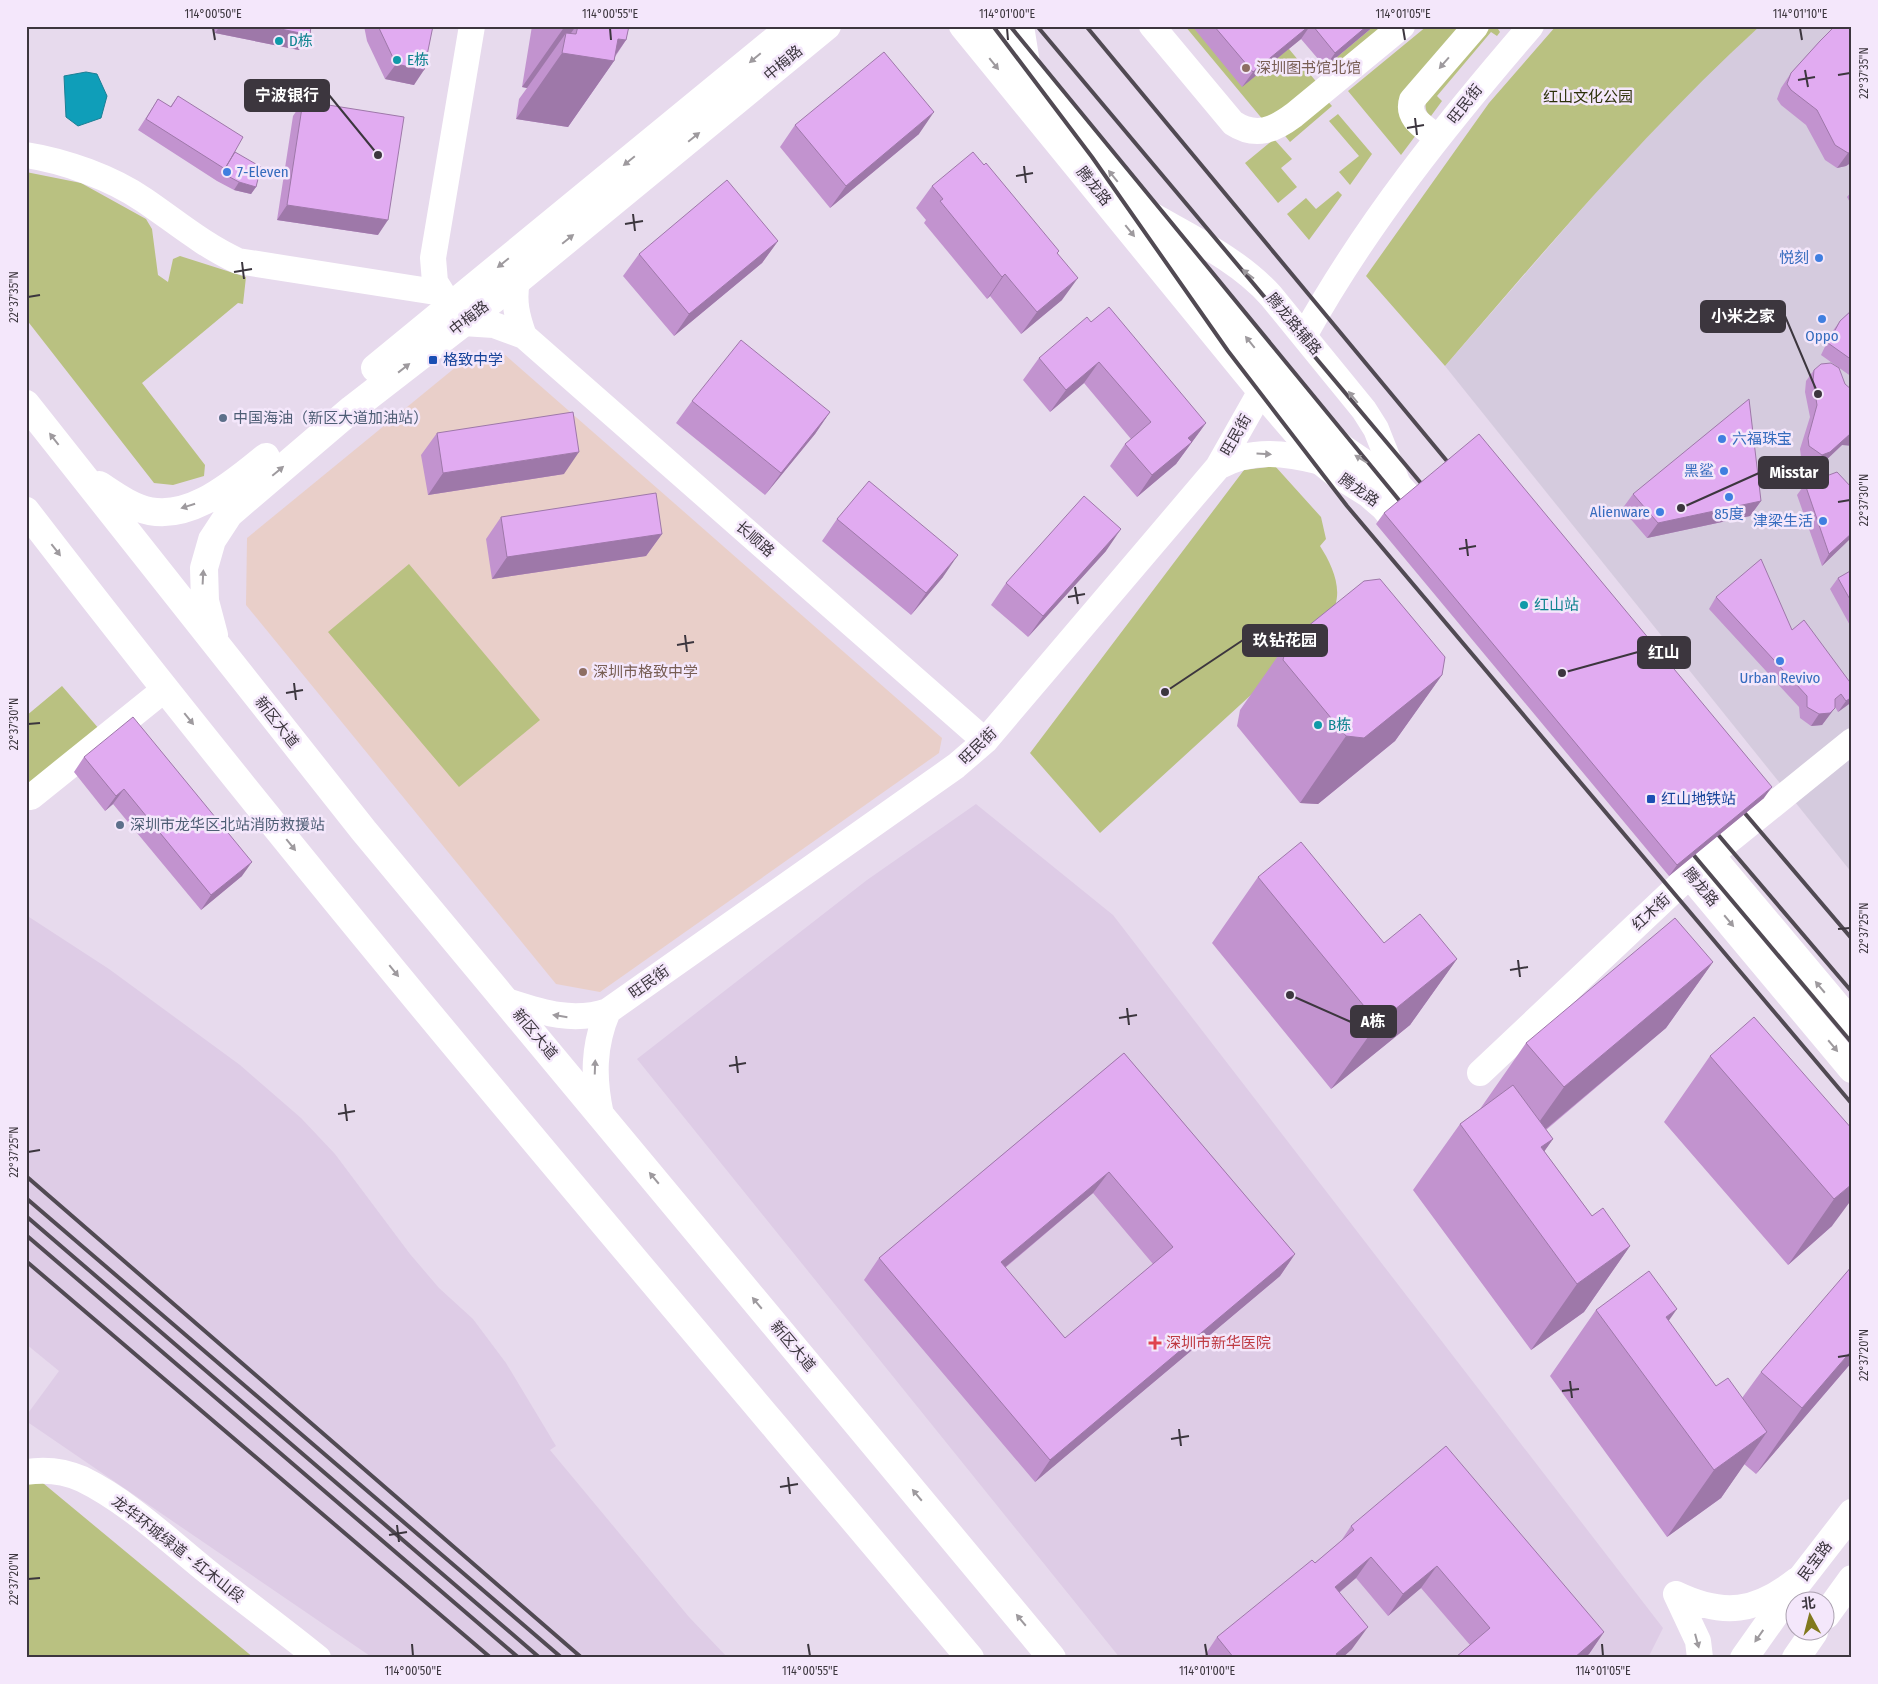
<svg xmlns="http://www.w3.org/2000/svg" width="1878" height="1684" font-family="'Fira Sans Condensed','Noto Sans SC',sans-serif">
<rect width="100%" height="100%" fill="#e7daed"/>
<path fill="#d5cbde" d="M1760 26H1852V873L1445 366 1613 173 1703 78Z"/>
<path fill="#decce6" d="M976 804 1113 915 1663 1628 1648 1658H1120L637 1059 867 880Z
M26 915 109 969 240 1065 301 1118 335 1154 410 1254 439 1288 473 1319 506 1363 556 1446 550 1450 689 1617 728 1658H373L26 1421V1416L59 1371 26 1344Z"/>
<path fill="#e9cfc9" d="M473 353H503L942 738 939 753 600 992 556 984 246 605 247 538Z"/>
<path fill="#b9c181" d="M1185 26 1289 49 1319 85 1264 121Z
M1374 26H1392L1327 80 1320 71Z
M1427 26H1463L1412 84 1416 135 1401 155 1348 91Z
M1480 26H1496L1500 32 1497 36 1491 32 1437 96 1442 101 1431 116C1425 112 1425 106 1426 100Z
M1556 26H1760C1645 131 1546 249 1445 366L1366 276 1489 103Z
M1324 97 1332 106 1290 142 1282 132Z
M1338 114 1372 154 1350 185 1339 172 1359 156 1329 121Z
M1274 139 1292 159 1281 168 1297 187 1278 203 1245 163Z
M26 172 81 183 146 219 152 229 158 275 168 282 173 259 180 256 246 277 243 304 238 303 142 383 205 465 204 476 173 485 154 483 26 319Z
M1338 191 1342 195 1309 240 1287 214 1306 198 1316 209Z
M1275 466 1321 517 1326 539 1320 546C1331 563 1342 586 1335 606 1332 615 1326 623 1321 631L1100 833 1030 753 1244 470Z
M409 564 540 720 459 787 328 632Z
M62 686 100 730 26 792V716Z
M26 1469 254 1658H26Z"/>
<path fill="#0f9eb9" stroke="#1c7f94" d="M86 72 97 74 107 96 101 118 78 126 66 117 64 76Z"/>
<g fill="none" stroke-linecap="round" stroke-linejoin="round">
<path stroke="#fff" stroke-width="26" d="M1152 26 1233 123C1256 138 1274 130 1294 115L1402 26
M1438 138C1426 128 1406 119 1412 100L1476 26
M26 155C65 161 112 178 144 200 175 221 203 245 238 261L442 293
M1143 210C1187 236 1237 258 1271 296L1364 410 1376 429 1399 487
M517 281C513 301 517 317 524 336
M450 306 435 282 433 258 472 26
M463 323 494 325 524 336 985 741
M1304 336C1366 224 1447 123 1531 26
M1218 467C1252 448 1285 453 1322 462
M31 797 165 689
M507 1001C541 1012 572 1023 608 1011L956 766 985 741 1218 467 1261 391
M1480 1073 1710 856 1852 741
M601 1115C593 1078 593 1046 608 1011
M26 1472C45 1469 64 1471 82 1479 127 1501 166 1538 204 1569 241 1599 280 1627 318 1658
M1676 1594C1724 1617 1756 1612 1797 1580
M1676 1594 1698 1641 1700 1658"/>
<path stroke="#fff" stroke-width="28" d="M963 26 1261 391 1322 462 1337 474 1369 494 1384 507 1411 540
M990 26 1321 428 1342 448 1399 487 1432 523
M1020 26 1027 70
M375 368 792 26
M26 404 364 831 1052 1658
M99 485C112 493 124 503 139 508 185 526 233 484 266 457
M26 511C328 904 652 1279 970 1658
M214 635 205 601 204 568 212 540 229 514 352 409 517 281 827 26
M1679 818 1852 1024
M1659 838 1852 1069
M1826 1615 1852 1579
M1744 1658 1790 1593 1852 1513
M1796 1658 1814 1632"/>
<path stroke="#514a53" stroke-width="4" d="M993 26 1092 157 1228 351 1347 506 1852 1104
M1010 26 1408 511
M1037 26 1430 494
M1086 26 1456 472
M1737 804 1852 939
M1709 824 1852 992
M1686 846 1852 1043
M26 1176 582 1658
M26 1198 562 1658
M26 1216 540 1658
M26 1235 519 1658
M26 1261 491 1658"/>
</g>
<path fill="#c293cf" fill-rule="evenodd" d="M212 26H311L299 50 215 33Z
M364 26H433L414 85 385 79 367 41Z
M532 26H629L626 40 615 57 614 61 568 127 516 119 519 99 527 88 522 87Z
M1192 26H1374L1325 67 1301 39 1242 87Z
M1820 41 1852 162 1846 166 1837 168 1825 160 1806 125 1781 105 1777 99 1781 88 1791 73Z
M178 96 235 152 256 187 251 194 234 190 217 181 138 130 158 99 170 107Z
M303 101 378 235 277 220 293 116Z
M795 125 919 134 830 208 780 147Z
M932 186 1059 251 1057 254 1062 300 1021 334 990 296 987 299 924 223 926 220 916 208Z
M1852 191V206L1847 197Z
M778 241 762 263 674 336 623 276 639 254Z
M1852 310V377L1821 355 1832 332 1840 321Z
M1091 322 1206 423 1176 464 1137 497 1110 466 1125 444 1131 439 1084 383 1050 412 1023 380 1039 358Z
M1814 370 1842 445 1822 464 1814 466 1801 457 1800 449 1810 417 1805 392 1806 381Z
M692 401 830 412 815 434 765 495 676 423Z
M437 433 564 474 428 495 421 455Z
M1805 484 1852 488V537L1822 566 1797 495Z
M1633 494 1761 501 1750 516 1647 538 1622 509Z
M1384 513 1764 798 1669 876 1376 524Z
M501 517 662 534 646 556 492 579 486 539Z
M837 519 943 577 911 615 822 541Z
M1106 551 1028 637 991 605 1006 583Z
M1852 570V629L1830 589 1838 578Z
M1716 597 1792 630 1852 685V700L1849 704 1838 712 1835 707 1822 725 1811 726 1800 718 1799 707 1709 609Z
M1287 643 1442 675 1395 741 1318 804 1300 803 1237 726 1240 710Z
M84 757 242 876 201 910 113 804 105 811 74 772Z
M1258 877 1384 943 1457 959 1410 1025 1331 1089 1212 943Z
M1713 962 1666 1028 1546 1130 1553 1139 1544 1151 1592 1216 1630 1246 1584 1312 1531 1350 1413 1190 1460 1124 1480 1109 1526 1043Z
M1124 1053 1295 1254 1280 1276 1035 1482 864 1280 879 1258ZM1093 1193 1153 1264 1065 1338 1005 1268Z
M1710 1056 1852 1129 1832 1226 1788 1265 1664 1122Z
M1596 1310 1668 1321 1716 1386 1742 1398 1761 1372 1852 1362 1756 1474 1744 1464 1721 1498 1667 1537 1550 1376Z
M1351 1526 1604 1632 1589 1654 1584 1658H1455L1470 1645 1421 1588 1388 1616 1356 1578 1339 1593 1352 1649 1342 1658H1203L1217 1637 1315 1563 1341 1541Z"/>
<path fill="#9e78a9" d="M220 26H266L310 35 299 50 215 33Z
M565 26H576L564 43 566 33 527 88 522 87Z
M1309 26H1310L1301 39 1242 87 1253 72Z
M1367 26H1374L1325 67 1335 53Z
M618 39 626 40 612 60 614 61 568 127 516 119 562 53Z
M396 64 424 70 414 85 385 79Z
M934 112 919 134 830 208 846 186Z
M1852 152V162L1846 166 1837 168 1848 153Z
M239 182 256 187 251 194 234 190Z
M287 205 388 220 378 235 277 220Z
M778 241 762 263 674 336 689 314Z
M1005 274 990 296 987 299 1002 277Z
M1078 278 1062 300 1021 334 1037 312Z
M1099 362 1084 383 1050 412 1066 390Z
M830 412 815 434 765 495 781 473Z
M1206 423 1176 464 1137 497 1152 475 1188 438Z
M1850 434H1852V446L1842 445 1822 464 1814 466 1822 455Z
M579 452 564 474 428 495 443 473Z
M1761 501 1750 516 1647 538 1658 523Z
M1121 529 1106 551 1028 637 1043 616Z
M1852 533V537L1822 566 1829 554Z
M662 534 646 556 492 579 507 557Z
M958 555 943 577 911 615 926 593Z
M1442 675 1395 741 1318 804 1300 803 1346 736Z
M1852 697V700L1849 704 1838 712 1846 701Z
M1835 708 1822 725 1811 726 1819 714Z
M1772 787 1764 798 1669 876 1677 865Z
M124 789 113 804 105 811 116 796Z
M252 862 242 876 201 910 211 895Z
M1457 959 1410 1025 1331 1089 1378 1023Z
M1713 962 1666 1028 1517 1153 1564 1087Z
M1553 1139 1513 1196 1541 1147Z
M1109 1172 1093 1193 985 1284 1001 1262Z
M1852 1184V1199L1832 1226 1788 1265 1834 1199Z
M1630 1246 1584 1312 1531 1350 1577 1284Z
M1295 1254 1280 1276 1035 1482 1050 1460Z
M1677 1309 1637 1366 1666 1317Z
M1852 1350V1362L1756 1474 1802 1408Z
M1767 1432 1721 1498 1667 1537 1714 1470Z
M1371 1557 1356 1578 1319 1609 1335 1587Z
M1437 1566 1421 1588 1388 1616 1403 1594Z
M1368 1627 1352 1649 1342 1658H1333L1336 1654Z
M1604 1632 1589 1654 1584 1658H1574Z"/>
<path fill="#e1abf1" stroke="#9e78a9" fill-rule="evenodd" d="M266 26H311L310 35Z
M378 26H433L424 70 396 64Z
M578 26H629L626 40 618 39 614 61 562 53 566 33 576 34Z
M1214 26H1309L1253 72Z
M1313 26H1367L1335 53Z
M1835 26H1852V152L1848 153 1835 145 1817 110 1791 90 1787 84 1791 73 1820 41Z
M884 52 934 112 846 186 795 125Z
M178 96 243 137 225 169 146 119 158 99 171 107Z
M303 101 404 117 388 220 287 205Z
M235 152 261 167 256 187 239 182 222 173Z
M973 152 984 165 986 163 1059 251 1057 253 1078 278 1037 312 1005 274 1002 277 940 201 943 199 932 186Z
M727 180 778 241 689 314 639 254Z
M1109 307 1206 423 1188 438 1192 442 1152 475 1125 444 1151 422 1099 362 1066 390 1039 358 1087 317 1091 322Z
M1852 310V360L1828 343 1840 321Z
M741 340 830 412 781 473 692 401Z
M1831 363 1839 368 1845 384 1852 390V434H1850L1830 452 1822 455 1809 446 1808 438 1817 405 1813 381 1814 370 1821 364Z
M1749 399 1761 501 1658 523 1633 494Z
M573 412 579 452 443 473 437 433Z
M1479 434 1772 787 1677 865 1384 513Z
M1837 472 1852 488V533L1829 554 1805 484Z
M869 481 958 555 926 593 837 519Z
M656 493 662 534 507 557 501 517Z
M1084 496 1121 529 1043 616 1006 583Z
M1761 559 1792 630 1804 620 1852 685V697L1846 701 1841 694 1835 699V708L1830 713 1819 714 1807 707V696L1716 597Z
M1852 570V603L1838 578Z
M1380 579 1445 657 1442 675 1364 738 1346 736 1283 660 1287 643 1364 581Z
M133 717 252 862 211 895 124 789 116 796 84 757Z
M1301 842 1384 943 1420 914 1457 959 1378 1023 1258 877Z
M1675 918 1713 962 1564 1087 1526 1043Z
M1754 1017 1852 1129V1184L1834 1199 1710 1056Z
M1124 1053 1295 1254 1050 1460 879 1258ZM1109 1172 1173 1247 1065 1338 1001 1262Z
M1513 1085 1553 1139 1541 1147 1592 1216 1603 1208 1630 1246 1577 1284 1460 1124Z
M1852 1266V1350L1802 1408 1761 1372Z
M1649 1271 1677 1309 1666 1317 1716 1386 1728 1378 1767 1432 1714 1470 1596 1310Z
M1446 1446 1604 1632 1574 1658H1457L1456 1657 1490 1628 1437 1566 1403 1594 1371 1557 1335 1587 1368 1627 1336 1654 1339 1658H1234L1217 1637 1312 1560 1315 1563 1354 1530 1351 1526Z"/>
<defs><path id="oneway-solid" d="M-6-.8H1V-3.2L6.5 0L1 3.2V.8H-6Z" transform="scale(1.25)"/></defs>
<g fill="#9e9a9e">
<use href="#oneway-solid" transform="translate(755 58) rotate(140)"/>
<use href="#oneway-solid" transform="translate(1444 63) rotate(131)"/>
<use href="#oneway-solid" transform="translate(994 64) rotate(51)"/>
<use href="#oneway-solid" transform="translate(694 137) rotate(-39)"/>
<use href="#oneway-solid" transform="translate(629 161) rotate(141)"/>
<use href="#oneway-solid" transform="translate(1113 176) rotate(-129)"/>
<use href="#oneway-solid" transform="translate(1130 231) rotate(51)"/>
<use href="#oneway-solid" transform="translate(568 239) rotate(-39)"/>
<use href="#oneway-solid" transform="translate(503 263) rotate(141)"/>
<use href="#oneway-solid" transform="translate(1248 274) rotate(-143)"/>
<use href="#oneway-solid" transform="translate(1250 342) rotate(-129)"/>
<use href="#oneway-solid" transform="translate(404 368) rotate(-38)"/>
<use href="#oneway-solid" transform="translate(1353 397) rotate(-129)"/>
<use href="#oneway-solid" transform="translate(54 439) rotate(-128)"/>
<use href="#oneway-solid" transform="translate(1264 454) rotate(3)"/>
<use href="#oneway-solid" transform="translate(1361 459) rotate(-148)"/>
<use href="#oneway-solid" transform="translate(278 471) rotate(-40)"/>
<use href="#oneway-solid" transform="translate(188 506) rotate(162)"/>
<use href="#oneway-solid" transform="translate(56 550) rotate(52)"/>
<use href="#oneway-solid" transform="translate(203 577) rotate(-87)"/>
<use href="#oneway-solid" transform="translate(189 719) rotate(51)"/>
<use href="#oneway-solid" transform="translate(291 845) rotate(51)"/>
<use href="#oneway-solid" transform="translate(1729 921) rotate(50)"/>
<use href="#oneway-solid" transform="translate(394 971) rotate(51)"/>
<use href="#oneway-solid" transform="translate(1820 987) rotate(-130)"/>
<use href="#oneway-solid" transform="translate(560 1016) rotate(-171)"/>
<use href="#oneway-solid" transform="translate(1833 1046) rotate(50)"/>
<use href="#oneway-solid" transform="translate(595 1067) rotate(-88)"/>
<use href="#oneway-solid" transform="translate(654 1178) rotate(-130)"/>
<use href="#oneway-solid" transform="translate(757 1303) rotate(-130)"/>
<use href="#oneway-solid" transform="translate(917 1495) rotate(-130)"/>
<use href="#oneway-solid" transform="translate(1021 1620) rotate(-130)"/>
<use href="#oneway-solid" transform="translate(1759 1636) rotate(125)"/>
<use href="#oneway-solid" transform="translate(1697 1641) rotate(75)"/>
</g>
<path fill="none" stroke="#3c363e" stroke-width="2" d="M213 28 215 40M610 28 611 40M1007 28 1008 40M1403 28 1405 40M1800 28 1802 40M1805 70 1808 87M1838 75 1850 73M1798 80 1815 77M1415 118 1417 135M1407 128 1424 125M1024 166 1026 183M1016 176 1033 173M633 214 635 231M625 224 643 221M242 262 244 279M234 272 252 269M28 297 40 295M1838 502 1850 500M1466 539 1468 556M1459 549 1476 546M1075 587 1078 604M1068 597 1085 594M685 635 687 652M677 645 694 642M294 683 296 700M286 693 303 690M28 724 40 723M1838 929 1850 928M1518 960 1520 977M1510 970 1528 967M1127 1008 1129 1025M1119 1018 1137 1015M736 1056 738 1073M729 1066 746 1063M345 1104 347 1121M338 1114 355 1111M28 1152 40 1150M1838 1357 1850 1355M1570 1381 1572 1398M1562 1391 1579 1389M1179 1429 1181 1446M1171 1439 1189 1436M788 1477 790 1494M780 1487 798 1484M397 1525 399 1542M389 1535 407 1532M28 1579 40 1578M412 1644 413 1656M808 1644 810 1656M1205 1644 1207 1656M1602 1644 1603 1656"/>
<g fill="#0f9aa8" stroke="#f4e7fb" stroke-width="2">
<circle cx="279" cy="41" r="5"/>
<circle cx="397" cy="60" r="5"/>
<circle cx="1524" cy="605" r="5"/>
<circle cx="1318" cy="725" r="5"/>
</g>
<g fill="#8d6e63" stroke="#f4e7fb" stroke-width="2">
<circle cx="1246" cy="68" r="5"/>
<circle cx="583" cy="672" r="5"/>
</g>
<g fill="#3f7fe0" stroke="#f4e7fb" stroke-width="2">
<circle cx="227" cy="172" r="5"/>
<circle cx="1819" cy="258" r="5"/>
<circle cx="1822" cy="319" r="5"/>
<circle cx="1722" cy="439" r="5"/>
<circle cx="1724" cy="471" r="5"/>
<circle cx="1729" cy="497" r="5"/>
<circle cx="1660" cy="512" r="5"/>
<circle cx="1823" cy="521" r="5"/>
<circle cx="1780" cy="661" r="5"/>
</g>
<g fill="#1a4fb4" stroke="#f4e7fb" stroke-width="2">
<rect x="428" y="355" width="10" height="10" rx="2.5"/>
<rect x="1646" y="794" width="10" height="10" rx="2.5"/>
</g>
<g fill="#5c6f8a" stroke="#f4e7fb" stroke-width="2">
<circle cx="223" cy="418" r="5"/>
<circle cx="120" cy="825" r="5"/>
</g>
<path fill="#e0444e" stroke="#f4e7fb" stroke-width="2" d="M1152.5 1335.5h5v5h5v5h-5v5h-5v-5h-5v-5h5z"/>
<g text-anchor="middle" stroke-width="5" stroke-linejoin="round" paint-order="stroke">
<g font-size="15" fill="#0d838f" stroke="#f4e7fb" text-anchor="start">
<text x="289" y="46">D栋</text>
<text x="407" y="65">E栋</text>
<text x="1534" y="610">红山站</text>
<text x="1328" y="730">B栋</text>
</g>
<g font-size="15" fill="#3c363e" stroke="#f4e7fb">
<text transform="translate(783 63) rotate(-40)" y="5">中梅路</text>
<text transform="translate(1465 104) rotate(-51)" y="5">旺民街</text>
<text transform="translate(1094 186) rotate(51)" y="5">腾龙路</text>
<text transform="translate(469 318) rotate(-38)" y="5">中梅路</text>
<text transform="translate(1294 324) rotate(50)" y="5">腾龙路辅路</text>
<text transform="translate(1236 435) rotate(-60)" y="5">旺民街</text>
<text transform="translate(1359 490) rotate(35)" y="5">腾龙路</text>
<text transform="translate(755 539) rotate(41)" y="5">长顺路</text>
<text transform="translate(277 722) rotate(52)" y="5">新区大道</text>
<text transform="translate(978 746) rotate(-44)" y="5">旺民街</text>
<text transform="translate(1701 887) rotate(50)" y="5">腾龙路</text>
<text transform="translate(1651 912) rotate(-43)" y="5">红木街</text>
<text transform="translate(649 982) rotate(-35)" y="5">旺民街</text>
<text transform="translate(535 1034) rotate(50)" y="5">新区大道</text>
<text transform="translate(793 1346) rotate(50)" y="5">新区大道</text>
<text transform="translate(178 1549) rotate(38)" y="5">龙华环城绿道 - 红木山段</text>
<text transform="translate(1815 1561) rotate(-53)" y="5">民宝路</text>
</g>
<g font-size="15" fill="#785e54" stroke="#f4e7fb" text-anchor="start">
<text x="1256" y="73">深圳图书馆北馆</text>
<text x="593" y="677">深圳市格致中学</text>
</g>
<g font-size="15" fill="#2c3009" stroke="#f4e7fb">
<text x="1588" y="102">红山文化公园</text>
</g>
<g font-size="15" fill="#366cbe" stroke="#f4e7fb" text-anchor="end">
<text x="237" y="177" text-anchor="start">7-Eleven</text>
<text x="1809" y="263">悦刻</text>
<text x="1822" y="341" text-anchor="middle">Oppo</text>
<text x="1732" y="444" text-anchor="start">六福珠宝</text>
<text x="1714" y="476">黑鲨</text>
<text x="1650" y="517">Alienware</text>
<text x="1729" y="519" text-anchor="middle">85度</text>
<text x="1813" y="526">津梁生活</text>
<text x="1780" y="683" text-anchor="middle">Urban Revivo</text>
</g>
<g font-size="15" fill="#164399" stroke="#f4e7fb" text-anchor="start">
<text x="443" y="365">格致中学</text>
<text x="1661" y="804">红山地铁站</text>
</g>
<g font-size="15" fill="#4e5e75" stroke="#f4e7fb" text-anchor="start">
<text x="233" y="423">中国海油（新区大道加油站）</text>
<text x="130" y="830">深圳市龙华区北站消防救援站</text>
</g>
<g font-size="15" fill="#be3a42" stroke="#f4e7fb" text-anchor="start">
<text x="1166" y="1348">深圳市新华医院</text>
</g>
</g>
<path fill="none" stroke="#3c363e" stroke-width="2" d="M378 155L329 95M1818 394L1785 316M1681 508L1759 473M1165 692L1243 640M1562 673L1638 652M1290 995L1351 1022"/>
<g fill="#3c363e" stroke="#f4e7fb" stroke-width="2">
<circle cx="378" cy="155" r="5"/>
<circle cx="1818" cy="394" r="5"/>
<circle cx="1681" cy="508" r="5"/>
<circle cx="1165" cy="692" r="5"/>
<circle cx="1562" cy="673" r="5"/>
<circle cx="1290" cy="995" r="5"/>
</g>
<g fill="#3c363e" stroke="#3c363e" stroke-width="2">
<rect x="245" y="80" width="84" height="31" rx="5"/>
<rect x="1701" y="301" width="84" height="31" rx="5"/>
<rect x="1759" y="457" width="69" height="31" rx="5"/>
<rect x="1243" y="625" width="84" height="31" rx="5"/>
<rect x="1638" y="637" width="52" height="31" rx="5"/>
<rect x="1351" y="1006" width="45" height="31" rx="5"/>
</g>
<g font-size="16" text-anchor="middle" font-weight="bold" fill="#fff">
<text x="287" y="101">宁波银行</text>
<text x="1743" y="322">小米之家</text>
<text x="1794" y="478">Misstar</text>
<text x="1285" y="646">玖钻花园</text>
<text x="1664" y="658">红山</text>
<text x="1373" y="1027">A栋</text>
</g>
<rect width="1878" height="1684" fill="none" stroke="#f4e7fb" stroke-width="55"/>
<g transform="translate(1810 1616) rotate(353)"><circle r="24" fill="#f4e7fb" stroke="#aaa0af"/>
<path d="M0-4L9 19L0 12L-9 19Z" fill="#81791e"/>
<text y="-8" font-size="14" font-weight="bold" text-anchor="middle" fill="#3c363e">北</text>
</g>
<rect x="28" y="28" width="1822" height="1628" fill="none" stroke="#3c363e" stroke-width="2"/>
<g font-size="12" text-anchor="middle" fill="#3c363e">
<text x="213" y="18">114°00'50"E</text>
<text x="610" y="18">114°00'55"E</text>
<text x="1007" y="18">114°01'00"E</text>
<text x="1403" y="18">114°01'05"E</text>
<text x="1800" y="18">114°01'10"E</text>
<text transform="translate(1864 73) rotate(-90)" y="4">22°37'35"N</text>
<text transform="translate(14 297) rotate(-90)" y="4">22°37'35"N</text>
<text transform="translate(1864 500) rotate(-90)" y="4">22°37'30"N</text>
<text transform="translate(14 724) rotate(-90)" y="4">22°37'30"N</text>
<text transform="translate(1864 928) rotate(-90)" y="4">22°37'25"N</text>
<text transform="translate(14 1152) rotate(-90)" y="4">22°37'25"N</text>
<text transform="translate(1864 1355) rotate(-90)" y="4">22°37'20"N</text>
<text transform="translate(14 1579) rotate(-90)" y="4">22°37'20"N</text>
<text x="413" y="1675">114°00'50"E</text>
<text x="810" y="1675">114°00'55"E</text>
<text x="1207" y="1675">114°01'00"E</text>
<text x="1603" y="1675">114°01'05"E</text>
</g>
</svg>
